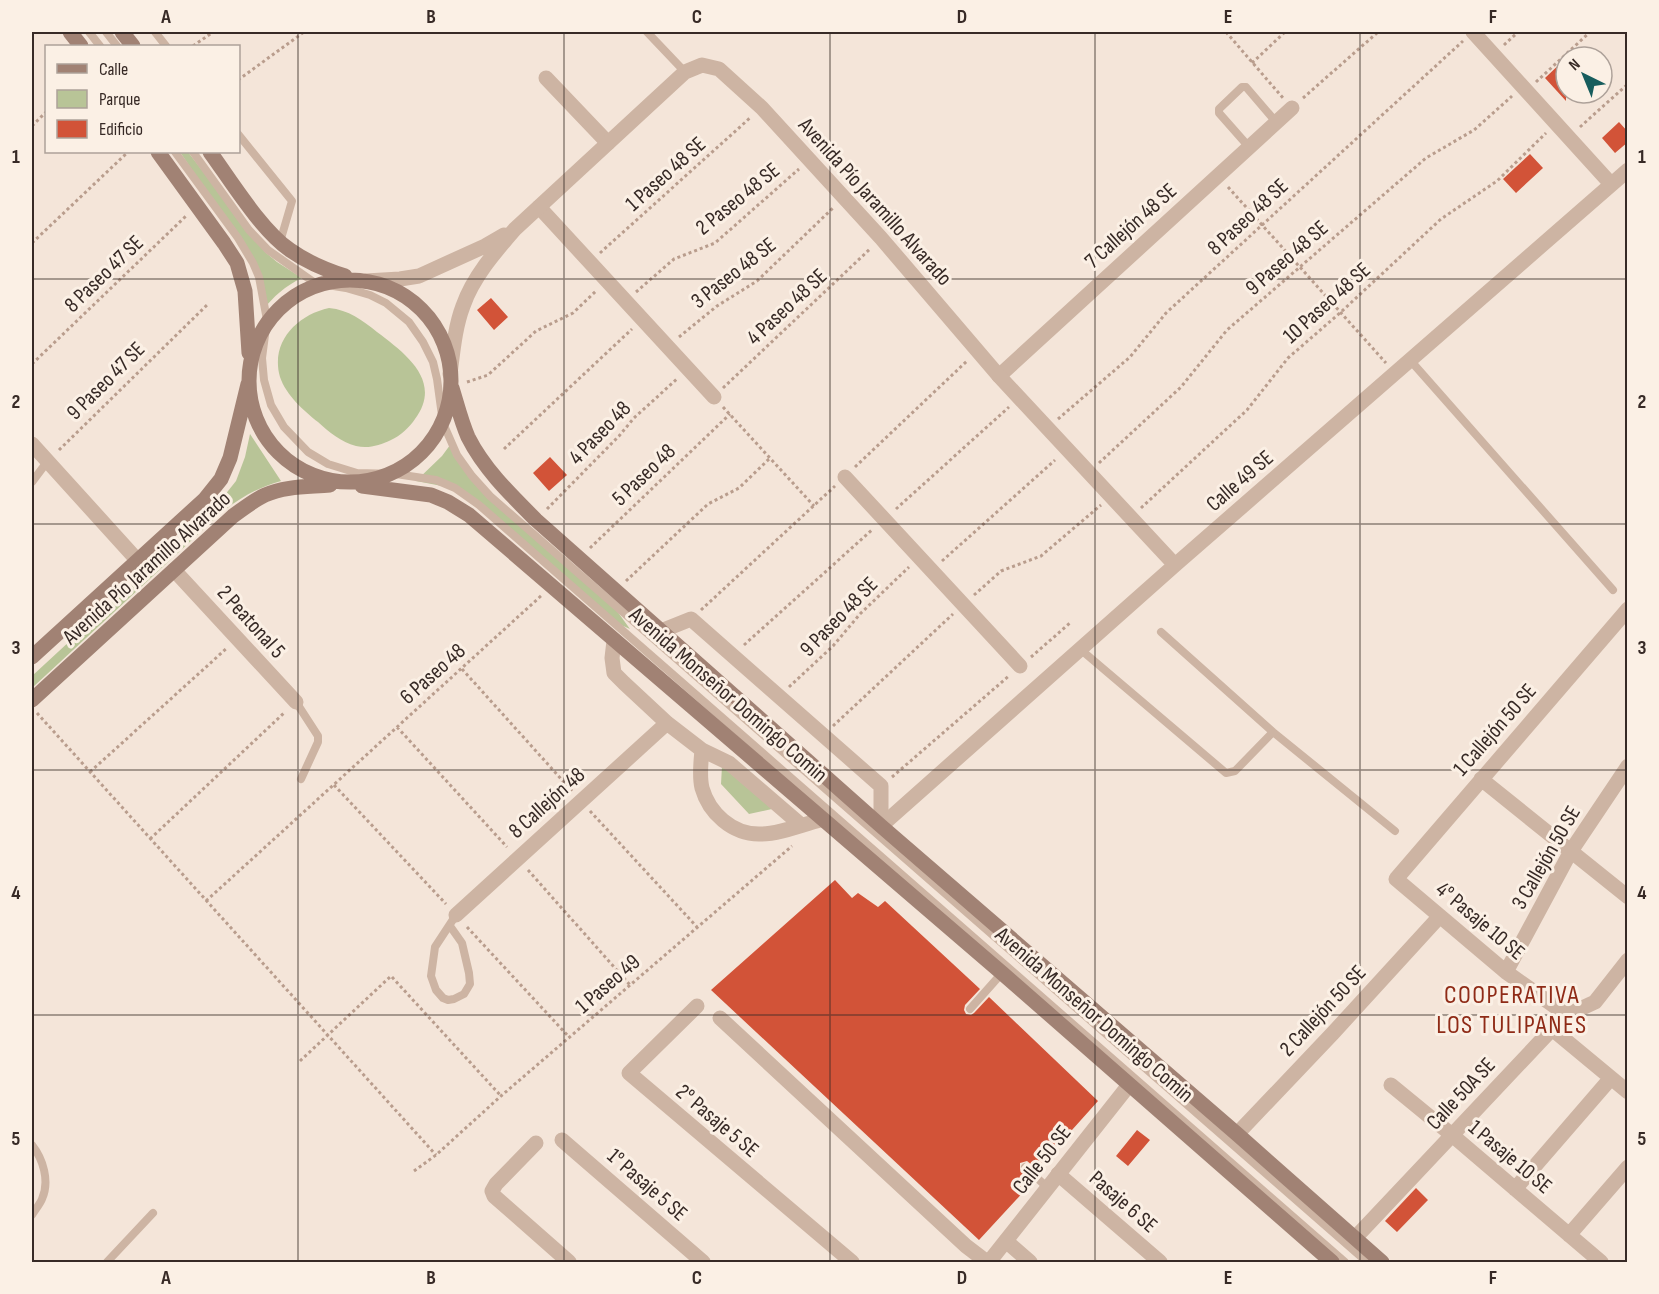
<svg xmlns="http://www.w3.org/2000/svg" width="1659" height="1294" font-family="'Sofia Sans Condensed',sans-serif">
<rect width="100%" height="100%" fill="#f4e5d9"/>
<path fill="#b8c497" d="M180 152H188L265 252 277 262 302 278C285 286 274 296 262 311L259 281 235 234Z
M329 308C349 310 362 320 377 332 406 354 443 381 415 419 410 427 400 436 391 440 380 445 369 449 356 446 341 442 329 432 318 422 304 411 286 395 280 377 270 342 297 315 329 308Z
M250 434 281 481C257 488 241 497 221 513L32 688V676L216 506 236 481 245 457Z
M453 441 457 460 617 611 630 629 612 621 466 496 442 486 416 481 442 456Z
M722 766 772 809 749 814 721 784Z"/>
<path fill="#d25338" d="M1566 58V101L1545 78Z
M1619 122 1628 132V142L1615 153 1602 138Z
M1530 154 1543 168 1516 193 1503 179Z
M491 298 508 317 494 330 477 310Z
M550 457 567 475 549 491 533 473Z
M835 880 852 898 858 893 878 907 885 901 980 989 965 1005 964 1010 966 1014 971 1015 974 1013 989 997 1098 1101 1037 1169 1027 1161 1020 1163V1169L1029 1178 1024 1183 1027 1188 979 1240 711 990Z
M1137 1130 1150 1140 1128 1166 1116 1156Z
M1416 1188 1428 1200 1397 1232 1385 1221Z"/>
<g fill="none" stroke-linecap="round" stroke-linejoin="round">
<path stroke="#b99d8d" stroke-width="3" stroke-dasharray="3 3" stroke-linecap="butt" d="M496 32H497
M1226 32 1283 98
M1504 45 1518 32
M193 46 213 32
M1252 63 1285 32
M238 80 304 32
M1536 82 1590 32
M1303 98 1378 32
M32 126 46 112
M1580 127 1628 84
M1228 187 1386 363
M32 243 128 152
M600 253 751 117
M636 292 674 259 715 243 799 169
M679 337 717 306 757 281 834 207
M32 364 186 216
M467 382 488 375 536 331 573 313 597 290
M723 388 871 248
M723 407 814 506
M1058 419 1130 357 1166 313 1463 41
M504 449 632 329
M59 450 207 305
M1099 463 1181 387 1227 330 1426 158 1474 130 1512 96
M855 467 968 360
M1141 508 1247 410 1288 358 1341 312 1441 219 1497 181 1546 133
M547 509 619 436 634 418 678 378
M896 509 1009 407
M590 548 730 414
M942 561 1055 460
M626 581 708 504 739 488 770 458
M974 595 1001 571 1041 556 1101 505
M701 610 835 486
M744 645 873 529
M1031 657 1070 623
M462 669 572 791
M789 687 833 646 860 614 909 567
M37 713 436 1155
M833 726 953 614
M397 727 507 847
M90 772 227 648
M892 777 1010 675
M334 785 446 904
M590 811 697 927
M150 839 284 713
M528 870 630 985
M206 901 542 595
M467 927 569 1037
M300 1061 391 976 501 1096
M414 1171 436 1155 501 1096 792 846"/>
<path stroke="#cdb4a3" stroke-width="8" d="M89 32 100 46
M106 32 117 46
M155 32 166 46
M647 32 685 72
M238 134 292 201 280 242
M1249 147 1219 113V109L1242 87H1246L1276 122
M175 152 238 238 253 263 259 277 267 320 262 358 264 380 271 405 284 427 308 452 328 464 357 473 396 474 436 480 455 488 479 505 1345 1262
M193 152 249 230 268 250 315 283 346 288 370 295 386 303 409 322 423 342 433 362 437 379 443 423 457 455 472 476 490 496 1367 1262
M1410 360 1613 590
M32 482 47 462
M1161 632 1273 732 1395 831
M1080 649 1226 773 1235 771 1273 732
M296 702 318 736V742L301 779
M450 926 462 943 469 973 470 984 464 994 454 999 448 1000 443 998 436 990 431 976 435 947 456 915
M970 1009 1002 973
M32 1145C43 1159 50 1181 42 1199 40 1204 35 1210 32 1215
M1025 1167 1048 1188
M107 1262 153 1213"/>
<path stroke="#cdb4a3" stroke-width="15" d="M546 78 608 143
M539 207 714 397
M999 376 1292 108
M32 444 138 561
M845 477 1020 666
M174 570 296 702
M661 631 691 619 881 786V826
M614 641 612 658 614 673 624 683 667 723 702 750 729 763 801 825
M702 750C701 762 699 776 702 788 709 813 732 834 759 834 776 835 805 824 823 819
M1481 779 1628 897
M456 915 667 723
M1506 972 1571 851 1628 766
M697 1006 629 1073 852 1262
M1567 1015 1506 972 1396 879 1628 609
M720 1018 966 1246 987 1262
M1552 1029 1628 1092
M1391 1085 1452 1135 1601 1262
M1237 1134 1333 1033 1440 916
M562 1140 703 1262
M536 1143 496 1184 492 1191 494 1196 569 1262
M1058 1174 1160 1262
M1515 1189 1611 1078
M1569 1235 1628 1167
M1355 1238 1552 1029 1567 1015 1595 1002 1628 960
M1006 1241 1030 1262"/>
<path stroke="#cdb4a3" stroke-width="15" d="M1473 32 1611 184
M366 281 400 279 419 276 485 246 504 235
M450 374C453 351 455 327 463 306 473 277 495 252 515 229L685 72 702 65 719 69 762 108 881 238 999 376 1175 565
M881 826 1175 565 1628 170
M989 1262 1129 1085"/>
<path stroke="#a18274" stroke-width="15" d="M70 32 81 46
M122 32 133 46
M158 152 224 243 237 263 245 291 249 353
M210 152C231 181 261 230 290 250 307 262 326 270 345 276
M249 381a101 101 0 1 1 202 0a101 101 0 1 1-202 0Z
M452 388C457 404 461 421 468 437 484 469 511 495 536 520L881 826 1237 1134 1382 1262
M362 486 431 495 448 502 469 515 1002 973 1332 1262
M32 657 205 499 221 479 230 458 248 384
M32 700 233 516C243 509 254 500 265 495 285 486 309 487 330 485"/>
</g>
<path fill="none" stroke="#372a26" stroke-width="1.5" stroke-opacity="0.55" d="M298 32V1262M564 32V1262M830 32V1262M1095 32V1262M1360 32V1262M32 279H1628M32 524H1628M32 770H1628M32 1015H1628"/>
<g text-anchor="middle" stroke-width="6" stroke-linejoin="round" paint-order="stroke">
<g font-size="22" fill="#372a26" stroke="#fbf0e5">
<text transform="translate(665 173) rotate(-42)" y="8">1 Paseo 48 SE</text>
<text transform="translate(737 198) rotate(-39)" y="8">2 Paseo 48 SE</text>
<text transform="translate(876 201) rotate(48)" y="8">Avenida Pío Jaramillo Alvarado</text>
<text transform="translate(1247 216) rotate(-43)" y="8">8 Paseo 48 SE</text>
<text transform="translate(1130 225) rotate(-42)" y="8">7 Callejón 48 SE</text>
<text transform="translate(1286 257) rotate(-41)" y="8">9 Paseo 48 SE</text>
<text transform="translate(733 272) rotate(-38)" y="8">3 Paseo 48 SE</text>
<text transform="translate(103 273) rotate(-44)" y="8">8 Paseo 47 SE</text>
<text transform="translate(1326 302) rotate(-42)" y="8">10 Paseo 48 SE</text>
<text transform="translate(786 306) rotate(-43)" y="8">4 Paseo 48 SE</text>
<text transform="translate(105 380) rotate(-45)" y="8">9 Paseo 47 SE</text>
<text transform="translate(599 432) rotate(-46)" y="8">4 Paseo 48</text>
<text transform="translate(643 474) rotate(-44)" y="8">5 Paseo 48</text>
<text transform="translate(1239 480) rotate(-41)" y="8">Calle 49 SE</text>
<text transform="translate(146 567) rotate(-42)" y="8">Avenida Pío Jaramillo Alvarado</text>
<text transform="translate(838 616) rotate(-46)" y="8">9 Paseo 48 SE</text>
<text transform="translate(252 621) rotate(48)" y="8">2 Peatonal 5</text>
<text transform="translate(432 673) rotate(-42)" y="8">6 Paseo 48</text>
<text transform="translate(729 694) rotate(41)" y="8">Avenida Monseñor Domingo Comin</text>
<text transform="translate(1494 729) rotate(-49)" y="8">1 Callejón 50 SE</text>
<text transform="translate(546 802) rotate(-42)" y="8">8 Callejón 48</text>
<text transform="translate(1545 857) rotate(-60)" y="8">3 Callejón 50 SE</text>
<text transform="translate(1481 920) rotate(40)" y="8">4° Pasaje 10 SE</text>
<text transform="translate(607 983) rotate(-41)" y="8">1 Paseo 49</text>
<text transform="translate(1322 1010) rotate(-47)" y="8">2 Callejón 50 SE</text>
<text transform="translate(1095 1014) rotate(41)" y="8">Avenida Monseñor Domingo Comin</text>
<text transform="translate(1460 1093) rotate(-47)" y="8">Calle 50A SE</text>
<text transform="translate(718 1120) rotate(40)" y="8">2° Pasaje 5 SE</text>
<text transform="translate(1511 1156) rotate(40)" y="8">1 Pasaje 10 SE</text>
<text transform="translate(1041 1159) rotate(-52)" y="8">Calle 50 SE</text>
<text transform="translate(648 1184) rotate(41)" y="8">1° Pasaje 5 SE</text>
<text transform="translate(1124 1201) rotate(41)" y="8">Pasaje 6 SE</text>
</g>
<g font-size="26" letter-spacing="1.5" fill="#8f2b17" stroke="#fbf0e5">
<text x="1512" y="1003">COOPERATIVA<tspan x="1512" dy="30">LOS TULIPANES</tspan></text>
</g>
</g>
<rect width="1659" height="1294" fill="none" stroke="#fbf0e5" stroke-width="66"/>
<rect x="45" y="45" width="195" height="108" fill="#fbf0e5" stroke="#ada199" stroke-width="1.5"/>
<rect x="57" y="64" width="30" height="9" fill="#a18274" stroke="#ada199" stroke-width="1.5"/>
<text x="99" y="75" font-size="18" fill="#372a26">Calle</text>
<rect x="57" y="90" width="30" height="18" fill="#b8c497" stroke="#ada199" stroke-width="1.5"/>
<text x="99" y="105" font-size="18" fill="#372a26">Parque</text>
<rect x="57" y="120" width="30" height="18" fill="#d25338" stroke="#ada199" stroke-width="1.5"/>
<text x="99" y="135" font-size="18" fill="#372a26">Edificio</text>
<g transform="translate(1584 75) rotate(317)"><circle r="28" fill="#fbf0e5" stroke="#ada199" stroke-width="1.5"/>
<path d="M0-4.5L10 22L0 15L-10 22Z" fill="#175d5d"/>
<text y="-9" font-size="16" font-weight="bold" text-anchor="middle" fill="#372a26">N</text>
</g>
<rect x="33" y="33" width="1593" height="1228" fill="none" stroke="#372a26" stroke-width="2"/>
<g font-size="20" text-anchor="middle" font-weight="bold" fill="#372a26">
<text x="166" y="23">A</text>
<text x="431" y="23">B</text>
<text x="697" y="23">C</text>
<text x="962" y="23">D</text>
<text x="1228" y="23">E</text>
<text x="1493" y="23">F</text>
<text x="16" y="163">1</text>
<text x="1642" y="163">1</text>
<text x="16" y="408">2</text>
<text x="1642" y="408">2</text>
<text x="16" y="654">3</text>
<text x="1642" y="654">3</text>
<text x="16" y="899">4</text>
<text x="1642" y="899">4</text>
<text x="16" y="1145">5</text>
<text x="1642" y="1145">5</text>
<text x="166" y="1284">A</text>
<text x="431" y="1284">B</text>
<text x="697" y="1284">C</text>
<text x="962" y="1284">D</text>
<text x="1228" y="1284">E</text>
<text x="1493" y="1284">F</text>
</g>
</svg>
